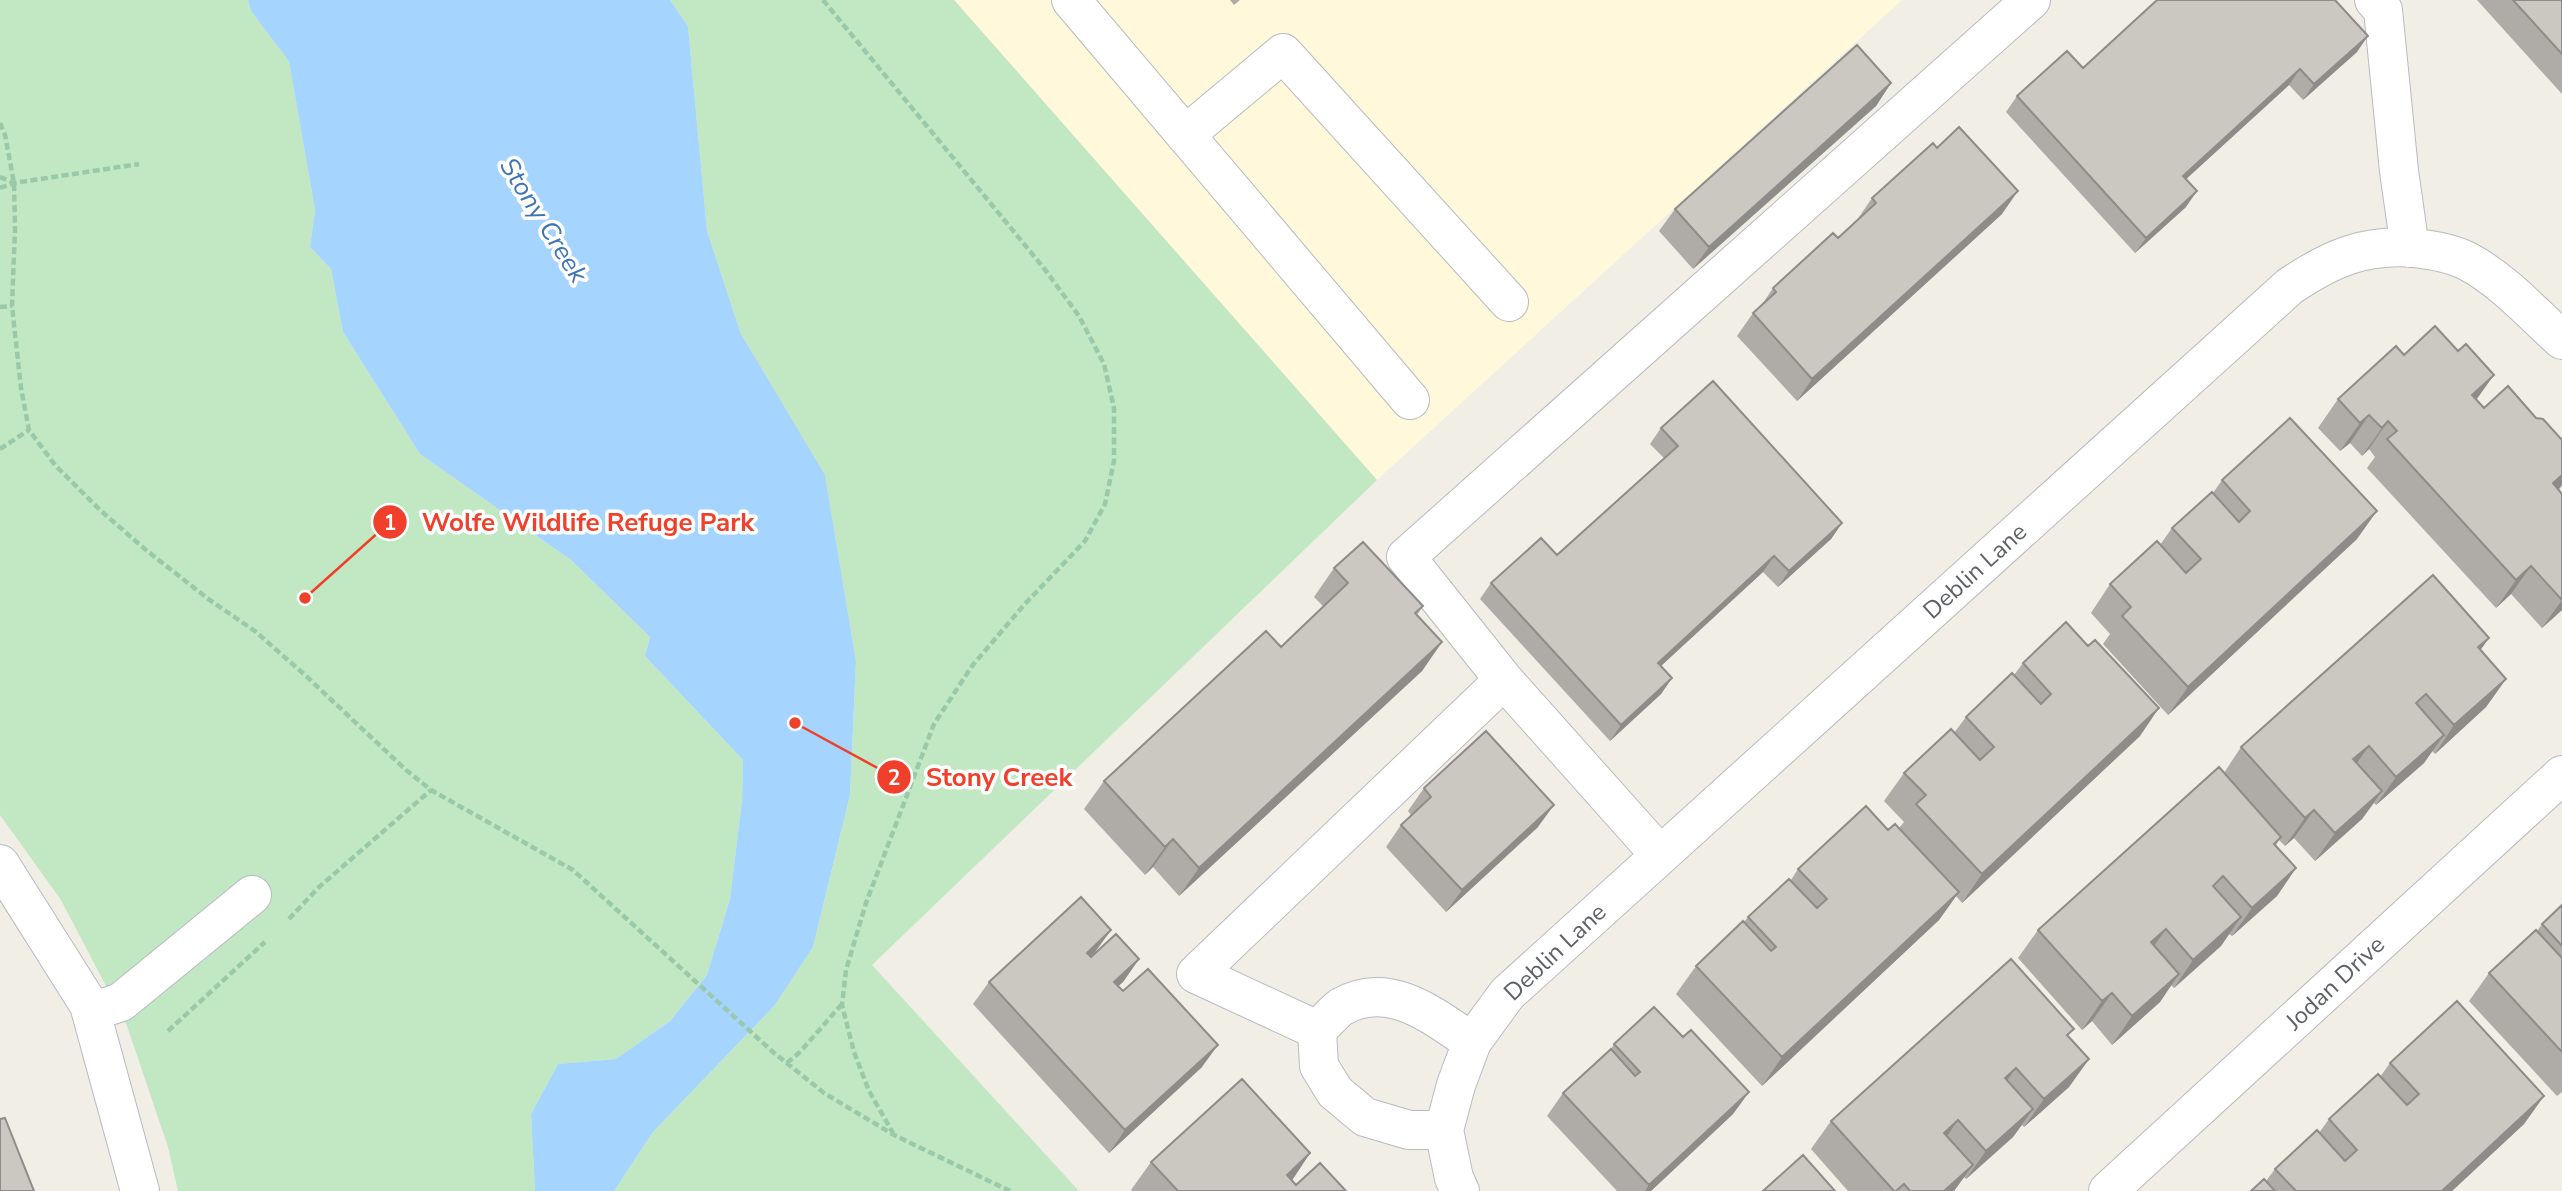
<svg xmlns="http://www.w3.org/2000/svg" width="2562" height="1191" font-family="'Nunito Sans',sans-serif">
<rect width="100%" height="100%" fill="#f0eee5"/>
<path fill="#fff8da" d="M954 0H1902L1377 480Z"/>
<path fill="#c1e8c2" d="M0 0H248L251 11 289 60 315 210 310 247 331 269 343 332 420 454 571 560 650 637 645 656 743 760 742 800 730 899 707 975 670 1021 616 1059 558 1064 531 1114 535 1191H178L168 1147 127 1026 61 900 0 815Z
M670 0H954L1377 480 872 965 1079 1191H614L653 1132 775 1005 813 947 850 795 856 661 825 476 741 334 707 231 688 26Z"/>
<path fill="#a5d5ff" d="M248 0H670L688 26 707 231 741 334 825 475 856 661 850 795 813 947 775 1005 653 1132 614 1191H535L531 1114 558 1064 616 1059 670 1021 707 975 730 899 742 800 743 760 645 656 650 637 571 560 420 454 343 332 331 269 310 247 315 210 289 61 251 11Z"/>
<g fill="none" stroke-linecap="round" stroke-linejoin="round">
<g stroke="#b7babf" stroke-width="40">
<path id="minor" d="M1071 0 1410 400
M2374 0 2383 10 2399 171 2410 248
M1185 135 1283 53 1509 302
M1504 680 1660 855
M0 864 89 1005 140 1191
M91 1012 121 1002 252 895
M1317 1030 1196 974 1504 680 1406 557 2031 0
M1444 1130H1409L1365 1117 1335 1092 1319 1066 1317 1030C1325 1023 1333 1013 1341 1007 1389 979 1433 1016 1472 1042
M1460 1191 1454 1178 1444 1130 1456 1085 1472 1042 1507 994 2290 286C2332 258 2364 244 2415 248 2433 250 2451 253 2467 261 2503 280 2532 313 2562 340
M2108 1191 2562 775"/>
</g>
<path stroke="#99c9a8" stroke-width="4.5" stroke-dasharray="7 3.5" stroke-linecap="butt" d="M823 0 1043 267 1079 316 1104 364 1114 408V461L1105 504 1085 541 1024 605 972 666 934 724 866 903 846 970 842 1005 854 1052 869 1091 893 1133
M0 123 5 135 14 183 15 229 12 306 21 388 29 430 55 465 100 510 146 550 207 598 256 632 305 675 406 770 431 790 573 870 773 1052 824 1093 894 1135 1010 1191
M0 177 12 182
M0 188 14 183 139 164
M0 307 12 306
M0 449 29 430
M289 919 319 887 431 790
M168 1031 265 942
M787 1063 801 1051 841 1005"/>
<use href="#minor" stroke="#fff" stroke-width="38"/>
</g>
<path fill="#afaca7" d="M1230 0H1240L1234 5Z
M2477 0H2562V94Z
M2357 52 2303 100 2289 85 2186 179V207L2135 253 2006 112 2017 96 2083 68Z
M1891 83 1876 106 1693 269 1659 231 1675 209Z
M1872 198 2002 214 1797 401 1737 336 1753 313 1761 306 1773 288 1838 238 1857 220Z
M2338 399 2476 400 2484 408 2536 418 2562 440V485L2558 489 2562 494V610L2542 628 2511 594 2496 608 2367 468 2375 457 2369 449 2362 456 2350 443 2340 451 2318 428Z
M1661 428 1842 523 1831 539 1778 587 1763 572 1660 666 1672 678 1661 694 1610 741 1480 599 1491 583 1557 555 1664 458 1650 444Z
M2222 480 2357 539 2168 715 2103 644 2110 634 2091 613 2110 584 2160 545 2172 528 2213 493Z
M1334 568 1423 606 1417 615 1442 642 1422 671 1179 896 1153 867 1145 875 1084 809 1104 781 1281 647 1324 607 1314 597Z
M2489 638 2480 650 2506 679 2486 707 2435 754 2432 751 2424 763 2376 805 2374 803 2362 819 2315 861 2294 838 2285 846 2279 840 2276 845 2296 868 2277 896 2232 936 2229 934 2221 946 2174 988 2171 985 2160 1002 2112 1045 2092 1021 2082 1030 2018 958 2038 930 2224 773 2241 747Z
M2023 663 2140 736 1962 903 1956 896 1939 920 1762 1086 1676 994 1696 966 1744 922 1748 917 1791 880 1798 869 1888 830 1899 828 1904 822 1884 801 1904 773 1954 733 1966 717 2014 675Z
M1424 788 1538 827 1446 912 1386 847 1401 825 1411 815 1408 811Z
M2562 905V1092L2557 1096 2469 1001 2489 973 2537 931 2542 924Z
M1111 930 1095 952 1139 959 1123 982 1118 986 1202 1067 1109 1153 973 1004 989 982Z
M1683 1037 1749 1092 1733 1114 1651 1191H1617L1547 1116 1563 1093 1611 1049 1614 1044Z
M2068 1037 2089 1059 2069 1087 2024 1127 2022 1125 2013 1137 1966 1179 1964 1177 1954 1191H1848L1811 1149 1831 1121Z
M2390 1063 2544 1096 2524 1124 2452 1191H2251L2266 1181 2275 1169 2319 1133 2329 1119 2380 1077Z
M1310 1153 1292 1180 1296 1185 1346 1191H1132L1131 1190 1151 1162Z"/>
<path fill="#8e8c88" d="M2368 36 2357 52 2303 100 2314 84Z
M2300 69 2289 85 2172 192 2183 176Z
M1891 83 1876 106 1693 269 1709 247Z
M2018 191 2002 214 1797 401 1812 379Z
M2197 191 2186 207 2135 253 2146 238Z
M2494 375 2474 403 2472 395Z
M2369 415 2350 443 2340 451 2360 423Z
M2388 421 2369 449 2362 456 2382 428Z
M2562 475V485L2560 488 2533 512 2553 483Z
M2377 511 2357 539 2168 715 2188 687Z
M1842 523 1831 539 1778 587 1789 571Z
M1774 556 1763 572 1647 679 1658 663Z
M2531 566 2511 594 2496 608 2516 580Z
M2562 600V610L2542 628Z
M2489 638 2469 666 2478 647Z
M1442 642 1422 671 1179 896 1199 868Z
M1672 678 1661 694 1610 741 1621 725Z
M2506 679 2486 707 2435 754 2454 725Z
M2159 708 2140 736 1962 903 1982 874Z
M2444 735 2424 763 2376 805 2396 777Z
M2369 746 2349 774 2353 759Z
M2382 791 2362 819 2315 861 2335 833Z
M1554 805 1538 827 1446 912 1462 890Z
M2314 810 2294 838 2285 846 2305 818Z
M1173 839 1153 867 1145 875 1165 847Z
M2296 868 2277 896 2232 936 2252 908Z
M1959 892 1939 920 1762 1086 1782 1057Z
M2241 917 2221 946 2174 988 2193 960Z
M2166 929 2146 957 2151 942Z
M1111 930 1095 952 1071 975 1087 953Z
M1139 959 1123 982 1098 1004 1114 982Z
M2179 974 2160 1002 2112 1045 2132 1016Z
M2112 993 2092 1021 2082 1030 2102 1001Z
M1218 1045 1202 1067 1109 1153 1125 1130Z
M2089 1059 2069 1087 2024 1127 2044 1099Z
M2016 1068 1996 1096 2005 1078Z
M1749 1092 1733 1114 1651 1191H1645L1649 1185Z
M2544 1096 2524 1124 2452 1191H2442Z
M2033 1109 2013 1137 1966 1179 1986 1151Z
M1958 1120 1939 1148 1944 1133Z
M1310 1153 1291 1182 1287 1175Z
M1973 1165 1954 1191H1944Z"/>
<path fill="#cbc8c2" stroke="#8e8c88" stroke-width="2" d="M2157 0H2335L2368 36 2314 84 2300 69 2183 176 2197 191 2146 238 2017 96 2067 51 2083 68Z
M2513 0H2562V54Z
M1857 45 1891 83 1709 247 1675 209Z
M1959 127 2018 191 1812 379 1753 313 1776 292 1773 288 1833 233 1838 238 1876 203 1872 198 1933 143 1937 148Z
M2435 326 2458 351 2466 344 2494 375 2472 395 2484 408 2508 386 2536 418 2543 419 2562 440V475L2553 483 2562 494V600L2531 566 2516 580 2387 439 2397 431 2388 421 2382 428 2369 415 2360 423 2338 399 2396 346 2404 355Z
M1713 381 1842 523 1789 571 1774 556 1658 663 1672 678 1621 725 1491 583 1541 538 1557 555 1678 446 1661 428Z
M2290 418 2377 511 2188 687 2122 616 2131 607 2110 584 2157 541 2186 573 2201 559 2172 528 2212 492 2239 522 2250 511 2222 480Z
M1363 542 1423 606 1415 613 1442 642 1199 868 1173 839 1165 847 1104 781 1266 631 1281 647 1348 583 1334 568Z
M2433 575 2489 638 2478 647 2506 679 2454 725 2426 694 2416 703 2444 735 2396 777 2369 746 2353 759 2382 791 2335 833 2314 810 2305 818 2241 747Z
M2066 622 2088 646 2095 640 2159 708 1982 874 1916 804 1926 795 1904 773 1951 729 1980 760 1994 747 1966 717 2012 673 2041 704 2051 694 2023 663Z
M1486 731 1554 805 1462 890 1401 825 1431 797 1424 788Z
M2219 767 2281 837 2274 844 2296 868 2252 908 2223 876 2213 886 2241 917 2193 960 2166 929 2151 942 2179 974 2132 1016 2112 993 2102 1001 2038 930Z
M1866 806 1888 830 1895 824 1959 892 1782 1057 1696 966 1743 921 1771 951 1776 947 1748 917 1789 879 1817 908 1827 899 1798 869Z
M1081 897 1111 930 1087 953 1091 957 1116 934 1139 959 1114 982 1123 991 1148 969 1218 1045 1125 1130 989 982Z
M2562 905V946L2542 924Z
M2536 930 2562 958V1052L2489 973Z
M2011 959 2074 1029 2067 1035 2089 1059 2044 1099 2016 1068 2005 1078 2033 1109 1986 1151 1958 1120 1944 1133 1973 1165 1944 1191H1910L1904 1184 1896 1191H1894L1831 1121Z
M2457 1001 2544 1096 2442 1191H2296L2275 1169 2317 1130 2345 1161 2357 1150 2329 1119 2378 1074 2407 1105 2419 1094 2390 1063Z
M1654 1007 1683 1037 1691 1030 1749 1092 1649 1185 1563 1093 1611 1049 1635 1076 1640 1072 1614 1044Z
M1242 1079 1310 1153 1287 1175 1296 1185 1320 1163 1346 1191H1178L1151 1162Z
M5 1118 34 1191H0V1119Z
M1803 1155 1835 1191H1763Z
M2264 1179 2275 1191H2251Z"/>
<g text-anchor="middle" stroke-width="7" stroke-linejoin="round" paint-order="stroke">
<g font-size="24" fill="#5d6066" stroke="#fff">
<text transform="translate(1975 571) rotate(-42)" y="8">Deblin Lane</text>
<text transform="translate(1555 952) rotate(-43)" y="8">Deblin Lane</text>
<text transform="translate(2335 983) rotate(-43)" y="8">Jodan Drive</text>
</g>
<g font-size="26" font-style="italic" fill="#3d75b6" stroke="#fff">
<text transform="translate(544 220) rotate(58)" y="9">Stony Creek</text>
</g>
</g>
<path fill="none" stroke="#f0402b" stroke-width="2.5" d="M305 598L390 522M795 723L894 777"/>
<g fill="#f0402b" stroke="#fff" stroke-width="2.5">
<circle cx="305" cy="598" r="7"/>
<circle cx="795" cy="723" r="7"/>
<circle cx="390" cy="522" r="18"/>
<circle cx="894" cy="777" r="18"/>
</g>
<g font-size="21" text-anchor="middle" font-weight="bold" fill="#fff">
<text x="390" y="530">1</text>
<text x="894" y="785">2</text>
</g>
<g font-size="26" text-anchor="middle" font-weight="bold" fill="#f0402b" stroke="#fff" stroke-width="7" stroke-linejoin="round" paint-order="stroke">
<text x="588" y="531">Wolfe Wildlife Refuge Park</text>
<text x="999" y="786">Stony Creek</text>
</g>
</svg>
